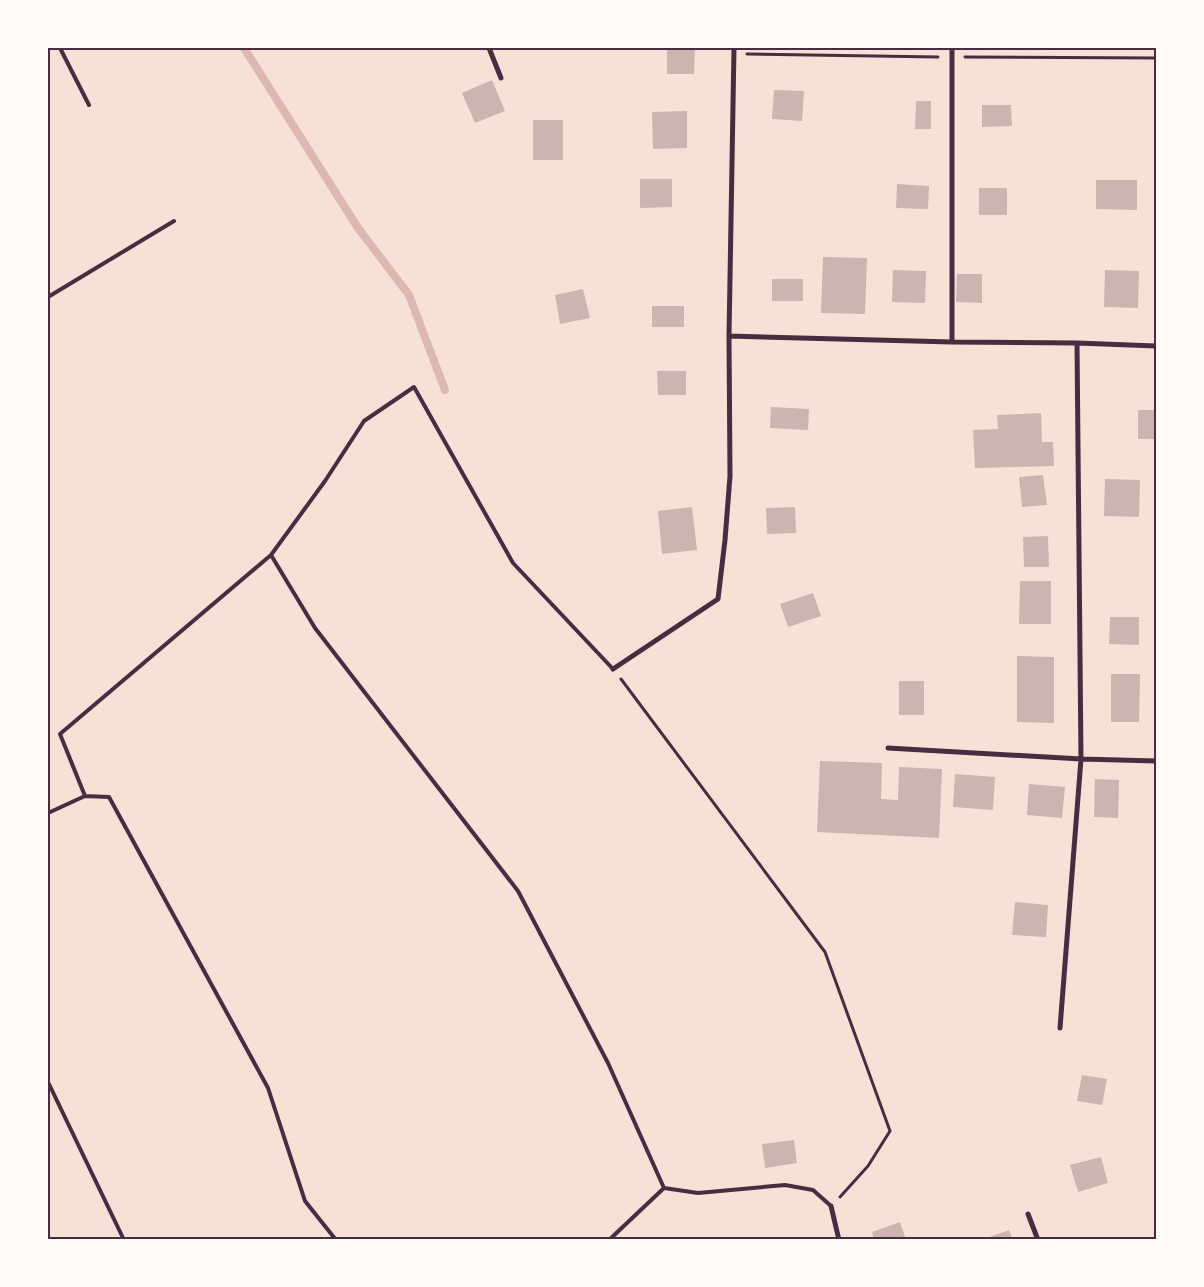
<svg xmlns="http://www.w3.org/2000/svg" width="1204" height="1287" font-family="Lato,sans-serif">
<rect width="100%" height="100%" fill="#f7e1d7"/>
<g fill="none" stroke-linecap="round" stroke-linejoin="round">
<path stroke="#dcb8b0" stroke-width="8" d="M244 48 358 228 409 295 445 390"/>
</g>
<path fill="#ccb4b1" d="M667 48H695L694 74H667Z
M492 80 505 111 475 123 462 93Z
M774 90 804 91 802 121 772 119Z
M916 101H931V129H915Z
M982 105H1011L1012 126 982 127Z
M687 111V148L653 149 652 112Z
M533 120H563V160H533Z
M640 179H672V207L640 208Z
M1096 180H1137V210L1096 209Z
M897 184 929 186 928 209 896 208Z
M979 188H1007V215H979Z
M823 257 867 258 865 314 821 313Z
M893 270 926 271 925 303 892 302Z
M1105 270 1139 271 1138 308 1104 307Z
M957 274H982V303L956 302Z
M772 279H803V301H772Z
M583 289 590 318 560 324 555 295Z
M652 306H684V327H652Z
M657 371H686V395H658Z
M771 407 809 409 808 430 770 428Z
M1138 410H1156V439H1138Z
M1041 413 1042 442H1053L1054 466 975 468 973 430 998 429 997 415Z
M1043 475 1047 505 1022 507 1019 477Z
M1105 479 1140 480 1139 517 1104 516Z
M692 507 697 550 662 554 658 511Z
M795 507 796 533 767 534 766 508Z
M1048 536 1049 567H1024L1023 537Z
M1020 581H1051V624H1019Z
M813 593 821 616 788 627 780 604Z
M1110 617H1139V645L1109 644Z
M1017 656 1054 657V723L1017 722Z
M1111 674H1140L1139 722H1111Z
M899 681H924V715H899Z
M820 761 882 763 881 799 898 800 899 767 942 769 939 838 817 832Z
M955 774 995 777 993 810 953 807Z
M1095 779 1119 780 1118 818 1094 817Z
M1029 784 1065 787 1062 818 1027 815Z
M1015 902 1048 905 1046 937 1012 935Z
M1082 1075 1107 1079 1102 1105 1077 1101Z
M794 1140 797 1163 765 1168 762 1144Z
M1101 1157 1108 1183 1078 1192 1070 1165Z
M900 1222 906 1240H874L872 1232Z
M1009 1230 1013 1240H984V1239Z"/>
<g fill="none" stroke-linecap="round" stroke-linejoin="round">
<path stroke="#4a2c40" stroke-width="3" d="M747 54 938 57
M965 57 1156 58
M621 679 825 952 890 1131 868 1166 840 1197"/>
<path stroke="#4a2c40" stroke-width="4" d="M60 48 89 105
M48 297 174 221
M271 555 325 481 364 421 414 387 513 563 613 669
M85 796 109 797 268 1088 305 1201 336 1240
M48 813 85 796 60 734 271 555 315 628 518 891 608 1063 664 1188 698 1193 785 1185 813 1190 831 1206
M48 1082 124 1240
M609 1240 664 1188"/>
<path stroke="#4a2c40" stroke-width="5" d="M489 48 501 78
M952 48V342
M729 336 952 342 1077 343 1156 346
M613 669 718 599 725 540 730 476 729 336 734 48
M888 748 1081 759 1156 761
M1060 1028 1081 759 1077 343
M831 1206 839 1240
M1028 1214 1038 1240"/>
</g>
<rect width="1204" height="1287" fill="none" stroke="#fffaf5" stroke-width="98"/>
<rect x="49" y="49" width="1106" height="1189" fill="none" stroke="#4a2c40" stroke-width="2"/>
</svg>
